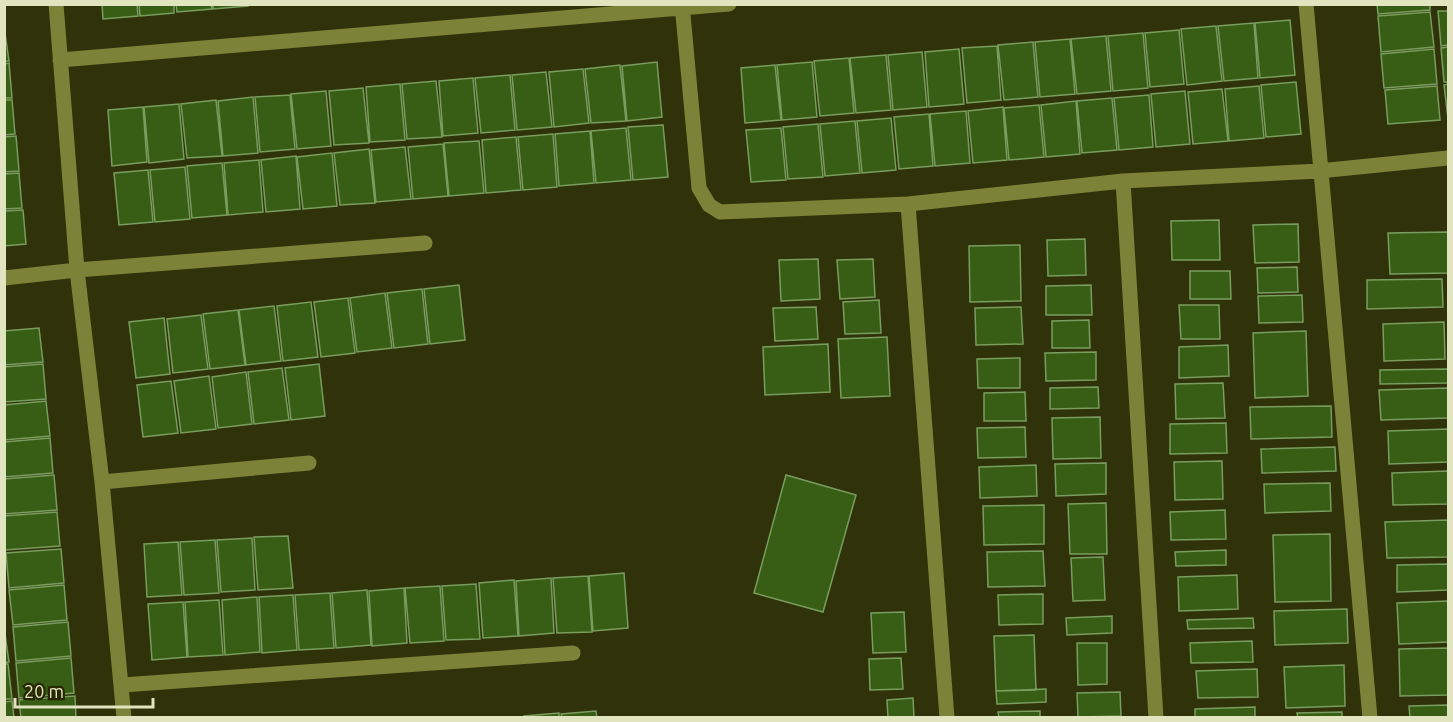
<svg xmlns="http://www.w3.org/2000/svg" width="1453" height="722" font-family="Ubuntu,sans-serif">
<rect width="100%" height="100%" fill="#30320a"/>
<path fill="#385d15" stroke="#799d5e" stroke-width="1.5" d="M102 4H137L138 16 103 19Z
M139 4H174V13L140 16Z
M176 4H211L212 9 177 12Z
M213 4H248V6L213 9Z
M1377 4H1430V10L1378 14Z
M1438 11H1448V45L1441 46Z
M1430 12 1434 47 1381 52 1378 16Z
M1290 20 1295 75 1260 78 1255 23Z
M1254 23 1258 78 1224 81 1218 26Z
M4 26 9 61H4Z
M1216 26 1222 81 1187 85 1181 29Z
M1179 30 1184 84 1150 87 1145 33Z
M1143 33 1148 88 1113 91 1108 36Z
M1106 36 1111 91 1077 94 1071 39Z
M1070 39 1075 94 1040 97 1035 42Z
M1033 42 1038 97 1004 100 998 45Z
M997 46 1001 100 967 103 962 48Z
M1448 47V82H1444L1441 48Z
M959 49 964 104 929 107 925 52Z
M1434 49 1437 84 1384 88 1381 54Z
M922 52 927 107 893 110 888 55Z
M886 55 891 110 856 113 850 58Z
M849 58 854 113 820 116 814 61Z
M657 62 662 117 627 121 622 66Z
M812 62 817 117 782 120 777 65Z
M9 63 12 98H4V64Z
M620 65 626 121 591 123 585 69Z
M775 65 781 120 745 123 741 68Z
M583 69 589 123 554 127 549 72Z
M546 72 552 127 517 130 512 75Z
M510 75 515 130 481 133 475 78Z
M473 78 478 133 443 136 439 81Z
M436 81 442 137 407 139 402 84Z
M1296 82 1301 134 1266 137 1261 85Z
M400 84 405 140 370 142 366 87Z
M1448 84V119L1444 85Z
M1259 86 1264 138 1229 141 1225 89Z
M1437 86 1440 120 1388 124 1385 90Z
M363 88 369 143 334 145 329 91Z
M1222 89 1228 141 1193 144 1188 92Z
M326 91 331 146 297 149 291 94Z
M1185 91 1190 144 1156 147 1151 94Z
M290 95 295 149 260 152 255 97Z
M1149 95 1153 147 1119 150 1114 98Z
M253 97 258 153 223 156 218 101Z
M1112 98 1117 150 1082 153 1077 101Z
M4 100H12L15 134 4 135Z
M216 100 222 156 187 158 181 104Z
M1076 101 1080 154 1046 157 1041 105Z
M179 104 184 159 149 163 144 107Z
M1039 105 1044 157 1009 160 1004 108Z
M143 107 147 162 112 166 108 110Z
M1003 107 1007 160 973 163 968 111Z
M966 111 970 163 935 166 930 114Z
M929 114 933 166 899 169 894 117Z
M891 118 896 170 862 173 857 121Z
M855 121 860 173 825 176 820 124Z
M818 124 823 177 788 179 783 127Z
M663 125 668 177 633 180 628 127Z
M626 128 631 180 596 183 591 131Z
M781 128 786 180 751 182 746 130Z
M590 131 594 183 559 186 555 134Z
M553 134 557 187 523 190 518 137Z
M16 136 19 171 4 172V137Z
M516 137 521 190 486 193 482 140Z
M479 141 484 193 449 196 444 143Z
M443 144 448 196 413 199 408 147Z
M405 147 411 199 376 202 371 150Z
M369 149 375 203 340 205 334 153Z
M332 153 337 206 303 209 297 157Z
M296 156 300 209 266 212 261 160Z
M259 160 263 212 228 215 224 163Z
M222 163 227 215 192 218 187 166Z
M185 167 190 219 155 222 150 170Z
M148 170 153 222 119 225 114 173Z
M19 173 22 208 4 209V174Z
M23 210 26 244 4 246V211Z
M1219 220 1220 260H1172L1171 221Z
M1298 224 1299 262 1255 263 1253 225Z
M1448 232V273L1390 274 1388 233Z
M1085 239 1086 275 1048 276 1047 240Z
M1020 245 1021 301 970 302 969 246Z
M818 259 820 299 781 301 779 260Z
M873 259 875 297 840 299 837 260Z
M1297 267 1298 292 1258 293 1257 268Z
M1190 271H1230L1231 299H1190Z
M1442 279 1443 307 1367 309V280Z
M459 285 465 340 430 344 424 289Z
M1091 285 1092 315H1046V286Z
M422 289 428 344 394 348 387 293Z
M385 293 392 348 357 352 350 298Z
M1302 295 1303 322 1259 323 1258 296Z
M348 298 355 353 321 357 314 302Z
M879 300 881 333 845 334 843 302Z
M311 302 318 357 283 361 277 306Z
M1179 305H1219L1220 339H1181Z
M274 306 281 361 246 365 239 310Z
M816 307 818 339 775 341 773 308Z
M1021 307 1023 344 976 345 975 308Z
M238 310 245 365 210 369 203 314Z
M201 315 208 369 173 373 167 319Z
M164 318 170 374 136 378 129 322Z
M1089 320 1090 348H1052V321Z
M1444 322 1445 359 1384 361 1383 324Z
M39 328 43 362 4 365V331Z
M1306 331 1308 396 1255 398 1253 333Z
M887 337 890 396 841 398 838 339Z
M828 344 830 392 765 395 763 347Z
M1228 345 1229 376 1179 378V347Z
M1096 352V380L1046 381 1045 353Z
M1020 358V388H978L977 359Z
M43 364 46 399 4 402V367Z
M319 364 325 416 291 420 285 368Z
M282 368 289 420 254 424 248 372Z
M1448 369V383L1380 384V370Z
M246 372 252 424 218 428 212 377Z
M209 376 216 429 181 433 174 381Z
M171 381 178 433 143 437 137 385Z
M1223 383 1225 418 1176 419 1175 384Z
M1098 387 1099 408 1050 409V388Z
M1448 388V418L1381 420 1379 390Z
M1025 392 1026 421H984V393Z
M46 401 50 436 4 440V405Z
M1331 406 1332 437 1251 439 1250 407Z
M1100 417 1101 458 1053 459 1052 418Z
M1226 423 1227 453 1170 454V424Z
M1025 427 1026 457 978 458 977 428Z
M1448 429V462L1389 464 1388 431Z
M50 438 53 473 4 477V442Z
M1335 447 1336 471 1262 473 1261 449Z
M1222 461 1223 499 1175 500 1174 462Z
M1106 463V494L1056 496 1055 464Z
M1036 465 1037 496 980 498 979 467Z
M1448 471V504L1393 505 1392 473Z
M54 475 57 510 4 514V479Z
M786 475 856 495 823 612 754 593Z
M1330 483 1331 511 1265 513 1264 484Z
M1106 503 1107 554H1070L1068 504Z
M1044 505V544L984 545 983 506Z
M1225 510 1226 539 1171 540 1170 512Z
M57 512 60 546 5 550 4 516Z
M1448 520V557L1387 558 1385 522Z
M1330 534 1331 601 1275 602 1273 535Z
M288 536 293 588 258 590 254 537Z
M252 538 255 590 221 592 217 540Z
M215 540 219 593 184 595 180 542Z
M178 542 182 595 147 597 144 544Z
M61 549 64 583 9 588 6 553Z
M1226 550V565L1176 566 1175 552Z
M1043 551 1045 586 988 587 987 552Z
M1103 557 1105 600 1073 601 1071 558Z
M1448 564V590L1397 592V565Z
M624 573 628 628 593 631 589 576Z
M1237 575 1238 609 1179 611 1178 577Z
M588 576 592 632 557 633 553 578Z
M551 578 554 633 519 636 516 581Z
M514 580 518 636 483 638 479 583Z
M476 584 480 639 446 640 442 586Z
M64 585 67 620 13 625 9 590Z
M440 586 444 641 410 643 405 588Z
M404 588 407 643 372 646 369 591Z
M367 590 371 645 336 648 332 593Z
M330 593 334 648 299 650 295 595Z
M1043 594V624L999 625 998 595Z
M293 595 297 650 262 653 259 597Z
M257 597 260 652 225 655 222 600Z
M219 600 223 655 188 657 185 602Z
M1448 601V642L1399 644 1397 603Z
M183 602 187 657 152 660 148 604Z
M1347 609 1348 643 1275 645 1274 611Z
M904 612 906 652 873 653 871 613Z
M1112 616V633L1067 635 1066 618Z
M1253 618 1254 628 1188 629 1187 620Z
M68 622 71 656 16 661 13 627Z
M4 627 9 662 4 663Z
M1034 635 1036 690 996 691 994 636Z
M1252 641 1253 662 1191 663 1190 643Z
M1077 643H1107V684L1078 685Z
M1448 648V695L1400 696 1399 649Z
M71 658 74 693 19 698 16 663Z
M901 658 903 689 870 690 869 659Z
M4 664H8L12 699H4Z
M1344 665 1345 706 1286 708 1284 667Z
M1257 669 1258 697 1198 698 1196 671Z
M1046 689V702L997 704 996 691Z
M1120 692 1121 716 1078 717 1077 693Z
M75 696 76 718H21L19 700Z
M913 698 914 718H888L887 700Z
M12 701 14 718H4V702Z
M1448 705V718H1410L1409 706Z
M1255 707V718H1195V709Z
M596 711 597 718H562L561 714Z
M1040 711V718H999L998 712Z
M1342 712V718H1298L1297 713Z
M559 713V718H524V716Z"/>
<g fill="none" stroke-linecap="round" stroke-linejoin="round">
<path stroke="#7d8239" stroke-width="15" d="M56 4 77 270 425 243
M682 4 699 188 709 205 720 212 908 204 1123 181 1319 171 1448 158
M1306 4 1370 718
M60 60 729 4
M1123 181 1156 718
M908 204 947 718
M4 278 77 270 102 482 124 718
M102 482 309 463
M122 685 573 653"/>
</g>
<rect width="1453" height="722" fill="none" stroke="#e0e4bf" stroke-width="12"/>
<path d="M15 698v9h138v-9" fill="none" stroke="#e0e4bf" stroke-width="3"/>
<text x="24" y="698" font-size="18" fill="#e0e4bf" stroke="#262801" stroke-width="4.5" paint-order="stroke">20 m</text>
</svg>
